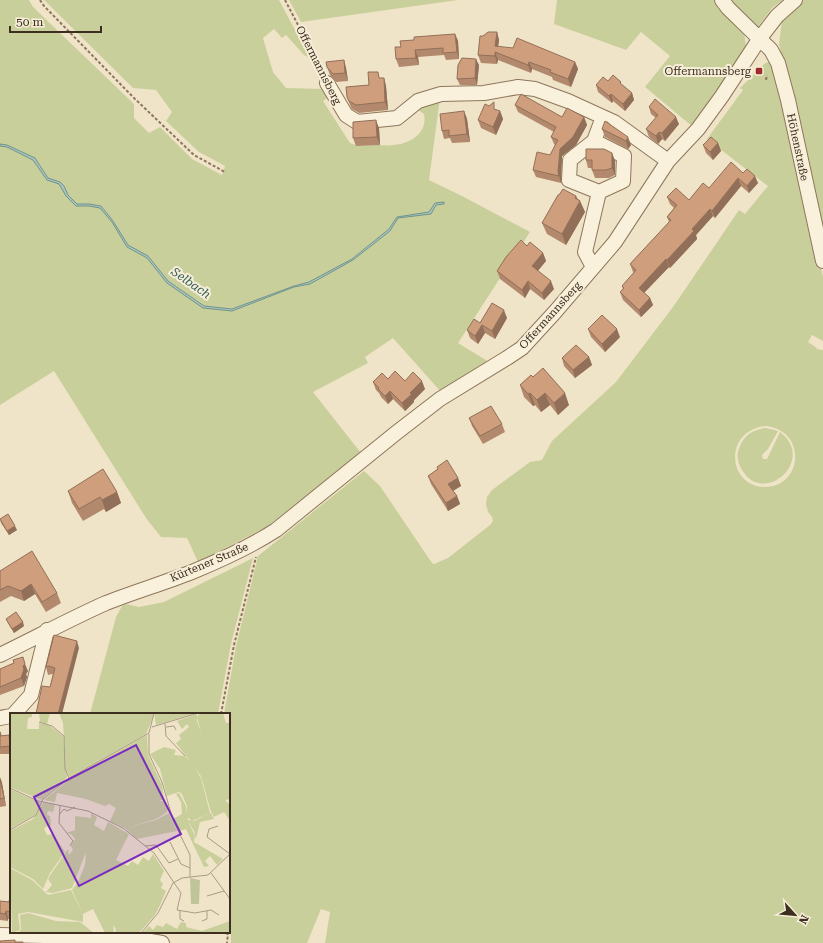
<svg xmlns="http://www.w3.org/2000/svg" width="823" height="943" font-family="'Roboto Serif',serif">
<rect width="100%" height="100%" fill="#f0e4c8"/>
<path fill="#c9cf9b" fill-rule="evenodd" d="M0 0H29L33 7 134 104V118L149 133 160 127 192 159 222 175 225 166 199 152 166 121 172 112 156 90 133 88 44 0H279L310 58 304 55 286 35 282 38 274 29 263 38 273 72 286 88 325 89 330 96 323 101 350 143C359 147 368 145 378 145 383 145 388 146 393 145 410 144 428 133 424 114L417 109 440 98 429 180 462 196 530 232 458 343 489 362 441 392 393 338 365 357 368 363 313 392 361 453 265 528 198 562 187 538 161 537 146 518 54 371 0 405V146L7 147 34 160 47 180 59 184 62 187 67 196 76 206H89L100 208 112 222 127 247 147 258 167 283 203 308 232 311 294 287 310 284 353 260 390 231 398 218 431 214 436 205 444 204 435 203 429 212 397 217 389 229 352 259 309 282 294 286 232 309 204 306 168 281 148 256 128 245 113 221 101 206 89 204H77L68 195 64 186 60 182 48 178 35 158 7 145 0 144Z
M289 0H458L301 22Z
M557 0H715L744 32 746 47 693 127 645 87 670 56 641 32 626 50 554 24Z
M728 0H783L772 8 757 28Z
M804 0H823V243L779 44 782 21 798 4Z
M768 62 773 63 823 277V341L812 335 808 342 817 348 816 349 823 350V943H325L330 912 321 909 307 943H231V932L229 931V714H224L236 646 258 556 364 471 380 486 432 563 434 564 448 558 490 525 493 521 492 517 488 512 486 504 487 497 492 490 530 462 542 460 552 441 616 382 673 307 739 210 745 214 768 186 707 139 743 90 740 88 764 64ZM767 426C809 433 801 488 764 487 726 485 724 429 767 426Z
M766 428 778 431 768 449 762 455 763 459H767L780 432C817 460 764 507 742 470 737 462 736 454 740 446 745 434 754 430 766 428Z
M253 558 231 644 218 714H90L116 617 122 606 126 604 139 607 164 602Z"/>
<path fill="#a9c4bc" stroke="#6f938a" d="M0 144 7 145 35 158 48 178 60 182 64 186 68 195 77 204H89L101 206 113 221 128 245 148 256 168 281 204 306 232 309 294 286 309 282 352 259 389 229 397 217 429 212 435 203 444 202V204L436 205 431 214 398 218 390 231 353 260 310 284 294 287 232 311 203 308 167 283 147 258 127 247 112 222 100 208 89 206H76L66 196 59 184 47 180 33 160 7 147 0 146Z"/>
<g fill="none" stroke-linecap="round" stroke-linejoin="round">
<g stroke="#8d765c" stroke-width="16">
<path id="minor" d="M722 0 728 8 771 50 778 63 788 100 823 261
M327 83 346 115 357 122 397 118 418 101 441 94 484 93 518 87 535 89 568 101 614 122 668 161
M594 141 570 160 569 180 599 192
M593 267 585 252 599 192 623 181 624 156 594 141 603 117
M0 655C35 638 70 619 106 603 134 592 164 583 192 572 221 560 250 547 276 530L396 433 440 399 507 358 522 348 555 312 615 242 668 161 698 129 722 96 760 38 777 16 795 0
M14 714 31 695 47 630
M0 718 11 716
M0 935 133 938 162 943"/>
</g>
<path stroke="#8d765c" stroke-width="2" stroke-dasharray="3 2" stroke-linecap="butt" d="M40 0 44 6 134 98 194 155 225 172
M285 0 322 71
M766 80 767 75
M221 714 234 645 256 557
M221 932 228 934 227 943"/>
<use href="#minor" stroke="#faf1dc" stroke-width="14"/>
</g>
<path fill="#b2896c" d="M497 32 499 40 498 47 575 62 578 69 571 87 553 80 552 77 532 69 531 73 498 60 497 64 481 63 478 55 483 36Z
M455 34 458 41 459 59 446 60 444 55 418 57 419 65 399 67 396 59 414 40Z
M344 60 346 68 348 81 336 82 330 75 327 67Z
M479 65 477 85H460L457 79Z
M381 78H384L386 86 388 110 359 113 352 109 350 105 347 97Z
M608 81 623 86 632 93 634 100 625 111 613 101 612 103 598 92 596 85Z
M515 105 562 117H584L587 125 576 145 562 156 561 180V183L536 177 533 170 550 155 555 145 554 144 551 137 554 132 518 112Z
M649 107 679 124 665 141 662 139 658 144 649 137 646 129 656 118 651 114Z
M497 110 500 111 503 119 496 135 481 128 478 120Z
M464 111 467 119 470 142 452 143 450 138 444 139 442 131Z
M607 121 631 145 628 149 605 137 602 129Z
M379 128 380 145 356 146 353 138Z
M718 143 721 151 713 160 706 153 703 145Z
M612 153 615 161V175L609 178H595L592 170V168H588L586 160Z
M743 173 758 183 749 193 741 186 715 218 713 216 696 235 697 239 670 268 669 267 644 293 650 298 653 305 641 317 623 300 620 292 623 290 622 286 634 273 633 272 630 264 669 222 667 217 674 208 670 204 667 197 689 200 709 188Z
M559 195 576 196 577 198 580 201 585 212 566 245 547 234 542 223Z
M527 246 543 253 546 261 538 271 554 289 544 300 530 289 525 298 500 279 497 271Z
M507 318 495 339 485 333 478 344 470 338 467 330 480 323Z
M588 329 620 337 605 352 591 337Z
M589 357 592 365 575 378 564 366 562 358Z
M531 375 569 405 558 415 550 405 541 412 535 405 533 406 524 397 520 385Z
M388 379 405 381 425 389 414 400V402L405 411 393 399 388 404 381 397 379 393 376 390 373 382Z
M469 418 502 424 505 432 483 444 472 426Z
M437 467 458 478 461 486 453 491 457 496 460 504 448 511 431 484 428 476 438 469Z
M68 491 117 492 121 503 106 512 104 509 83 521 72 503Z
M0 519 17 530 9 535 1 523Z
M0 571 57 593 61 603 46 612 35 594 24 601 11 596 0 602Z
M6 619 24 626 14 633 8 623Z
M79 648 50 687 53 674H52L48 675 46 667Z
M0 669 28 671 26 674 27 677 24 686 0 695Z
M0 731 2 736 11 740V754H0Z
M0 777 2 783 6 806 0 807Z
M11 890V919H8V921L0 920V901L9 902Z"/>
<path fill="#916f58" d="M497 32 499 40 497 54 495 46Z
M455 34 458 41 459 59 457 52Z
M415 50 418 57 419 65 416 58Z
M495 52 498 60 497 64 495 56Z
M476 59 479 65 477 85 475 78Z
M344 60 346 68 348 81 345 73Z
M529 62 532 69 531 73 528 65Z
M575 62 578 69 571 87 568 79Z
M384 78 386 86 388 110 385 102Z
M632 93 634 100 625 111 623 104Z
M611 94 613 101 612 103 609 96Z
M464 111 467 119 470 142 467 134Z
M500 111 503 119 496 135 493 127Z
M584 117 587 125 576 145 562 156 561 180V183L558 172 560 149Z
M676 117 679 124 665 141 662 133Z
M376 120 379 128 380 145 377 137Z
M659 132 662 139 658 144 656 136Z
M628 137 631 145 628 149 626 141Z
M718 143 721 151 713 160 710 152Z
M612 153 615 161V175L612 168Z
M755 176 758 183 749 193 747 186Z
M738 178 741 186 715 218 712 211Z
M576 196 579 204 580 201 585 212 566 245 562 234Z
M710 209 713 216 696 235 697 239 670 268 667 260 692 229Z
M543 253 546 261 535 274 532 266Z
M666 259 669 267 642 295 639 288Z
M528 281 530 289 525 298 522 290Z
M551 281 554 289 544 300 542 293Z
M650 298 653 305 641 317 639 310Z
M504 310 507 318 495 339 492 331Z
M482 325 485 333 478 344 475 336Z
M617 329 620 337 605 352 602 344Z
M589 357 592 365 575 378 573 370Z
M422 381 425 389 414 400V402L405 411 402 403 410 393Z
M390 391 393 399 388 404 385 396Z
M530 393 535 405 533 406 528 394Z
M545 393 550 405 541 412 537 400Z
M565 393 569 405 558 415 554 403Z
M458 478 461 486 451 492 448 484Z
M117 492 121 503 106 512 102 500Z
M457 496 460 504 448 511 446 503Z
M15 526 17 530 9 535 7 531Z
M31 584 35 594 24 601 21 591Z
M23 622 24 626 14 633 12 629Z
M77 641 79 648 62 714H58Z
M25 664 28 671 26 674 27 677 24 686 21 678 23 666Z
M9 735 11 740V748L10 746Z
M0 777 2 783 6 806 4 798Z
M6 911 8 919V921L5 914Z"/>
<path fill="#cf9f7d" stroke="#916f58" d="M488 32H497L495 46 513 48 517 38 575 62 568 79 550 72 551 70 529 62 528 65 495 52V56L478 55 480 36H483Z
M455 34 457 52 443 53V48L415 50 416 58 396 59 395 47H401L400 41 414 40V37Z
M462 58 476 59 475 78 457 79 458 65Z
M344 60 345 73 333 74 327 67 326 62Z
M368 72H378L379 78H384L385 102 356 105 349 101 347 97 346 87 369 85Z
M613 75 621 82 620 83 632 93 623 104 611 94 609 96 596 85 603 77 608 81Z
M521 94 562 117 567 108 584 117 573 137 560 149 558 172 559 176 533 170 537 152 550 155 558 140 551 137 556 127 515 105Z
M655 99 676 117 662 133 659 132 656 136 646 129 658 115 649 107Z
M494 102V109L500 111 493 127 478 120 485 104 489 106Z
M464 111 467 134 449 136V130L442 131 440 114Z
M376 120 377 137 353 138V122Z
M605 121 628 137 626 141 602 129Z
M711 137 718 143 710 152 703 145Z
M586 149H604L612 153V168L606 170H592V160H586Z
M731 162 743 173 747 169 755 176 747 186 738 178 712 211 710 209 692 229 694 231 667 260 666 259 639 288 650 298 639 310 620 292 624 288 622 286 636 270 630 264 671 220 667 217 677 205 667 197 676 188 689 200 703 183 709 188Z
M563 189 576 196 575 198 580 201 562 234 542 223 558 195H559Z
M521 240 527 246 530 242 543 253 532 266 551 281 542 293 528 281 522 290 497 271 506 257Z
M492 303 504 310 492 331 482 325 475 336 467 330 474 319 480 323Z
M602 315 617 329 602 344 588 329Z
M576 345 589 357 573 370 562 358Z
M543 368 565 393 554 403 545 393 537 400 530 393 528 394 520 385 531 375 533 377Z
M395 371 405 381 413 372 422 381 410 393 412 394 402 403 390 391 385 396 378 389 379 388 373 382 382 373 388 379Z
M491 406 502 424 480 436 469 418Z
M447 460 458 478 448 484 457 496 446 503 428 476 438 469 437 467Z
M103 469 117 492 102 500 100 497 79 509 68 491Z
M8 514 15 526 7 531 0 519Z
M32 551 57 593 42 602 31 584 21 591 8 586 0 590V571Z
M16 612 23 622 12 629 6 619Z
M54 635 77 641 58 714H36L42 686 50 687 55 668 49 666 46 667Z
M23 657 25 664 23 666 24 669 21 678 0 687V669L14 663 13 660Z
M0 732V736L9 735 10 746 0 747Z
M0 779 4 798 0 799Z
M11 890V912L6 911 5 914 0 913V901L9 902Z
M15 940V942H23V943H0V941Z"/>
<rect fill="#9e2a2b" stroke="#f7eed8" stroke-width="1.5" x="755" y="67" width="8" height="8" rx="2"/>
<g text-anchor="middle" stroke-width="4" stroke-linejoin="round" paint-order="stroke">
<g font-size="11" fill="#3d2e20" stroke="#f7eed8">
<text transform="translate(319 65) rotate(63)" y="4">Offermannsberg</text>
<text transform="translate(798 147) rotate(78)" y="4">Höhenstraße</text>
<text transform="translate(550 315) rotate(-48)" y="4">Offermannsberg</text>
<text transform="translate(209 562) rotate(-23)" y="4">Kürtener Straße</text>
</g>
<g font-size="11" fill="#3d2e20" stroke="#f7eed8" text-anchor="end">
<text x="751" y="75">Offermannsberg</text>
</g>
<g font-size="12" font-style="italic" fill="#2f5d5a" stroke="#f7eed8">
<text transform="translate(191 283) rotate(35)" y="4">Selbach</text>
</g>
</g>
<g transform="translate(10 713)">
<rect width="220" height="220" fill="#f0e4c8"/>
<path d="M0 0H22V4L18 5 17 16H29V10L39 12 53 23 57 65 31 87 0 74ZM29 0H40L37 11 30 9ZM49 0H143V4L136 21 59 64 56 56 53 10ZM144 0H186L146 12ZM190 0H213L216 10H220V86L215 87 220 92V108L214 99 204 104 201 99 191 63 166 30 171 26 169 22 179 14 177 11 172 16 167 8 187 1V8L191 19 187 4ZM137 22 138 42 152 72 154 86 149 88H155L158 96 157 99 146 106 119 114 146 107 159 100 167 118 127 126 115 115 100 108 106 95 99 91 95 93 76 86 47 80 45 89 34 87 61 65 62 67 61 64ZM154 34 166 37 164 42 175 43 183 52 191 65 200 100 182 108 177 104V93L172 81 169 79 157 83 150 56 140 41ZM0 76 31 90 25 102 0 116ZM169 80 176 93 178 107 184 108 200 100 202 102 204 106 190 109 186 126 184 118 178 108 185 123 184 129 213 146 207 152 200 143 195 148 199 153 194 154 176 116 169 118 163 106 172 101 171 89 166 81ZM33 90 45 91 43 99 38 98 37 102 40 103 41 112 34 115 37 122 43 121 55 139 40 160 33 176 23 166 0 154V118L23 106ZM81 100 87 104 84 112 94 118 98 109 119 121 106 147 118 153 122 148 128 152 133 144 139 148 143 141 154 158 150 167 153 171 151 175 156 178 151 190 145 202 129 220H105L106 216 103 212 104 220H95L83 196 73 201 62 177 68 169 75 152 76 139 62 175 43 180 36 179 42 172 38 166 41 161 58 136 59 142 63 137 61 133 65 126 61 121 56 120 65 117V103L81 105ZM0 155 22 167 38 182 61 177 73 201V209L18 199 8 201 10 217 2 220ZM18 200 46 208 70 209 84 220H8L11 217 10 202ZM220 208V220H132L139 213 143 217 147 212 153 214 156 210 167 216 171 209 176 210V214L192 218Z" fill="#c9cf9b"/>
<path d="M180 165 190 167 189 191H181Z" fill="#bfc49a"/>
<path fill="none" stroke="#a89b85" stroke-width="1" d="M29 9 42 13 54 23 55 56 59 65M155 11 156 23 175 43M142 14 188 0M156 14 164 13 166 17M139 21V41L152 69 163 107 180 142V164M0 75 28 88 78 98 113 115 144 140 171 180 167 197 185 200 201 197 209 202M50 92 49 110 63 128 60 133M49 102 54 96 57 98 65 94M208 113 199 116 197 124 220 141M0 117 26 102 33 86 59 65 139 20 144 0M160 129 171 151 180 155M135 133 146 132 159 150 168 146M201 160 220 186M197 183 214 178M170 198V206L174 208M192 208 197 206V198M131 220 148 200 163 170 172 165 198 162 220 141"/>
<path fill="#7b2cbf" fill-opacity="0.15" stroke="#7b2cbf" stroke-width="2" d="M126 32 171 121 69 173 24 84Z"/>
<rect width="220" height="220" fill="none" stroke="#3d2e20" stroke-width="2"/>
</g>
<g transform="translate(795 915) rotate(117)" stroke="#f7eed8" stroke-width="3" paint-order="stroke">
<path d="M0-3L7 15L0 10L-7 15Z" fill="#3d2e20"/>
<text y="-6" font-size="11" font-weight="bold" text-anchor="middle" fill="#3d2e20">N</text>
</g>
<path d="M10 26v6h91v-6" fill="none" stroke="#3d2e20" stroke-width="2"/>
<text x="16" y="26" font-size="12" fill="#3d2e20" stroke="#f7eed8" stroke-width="3" paint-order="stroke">50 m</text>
</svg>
